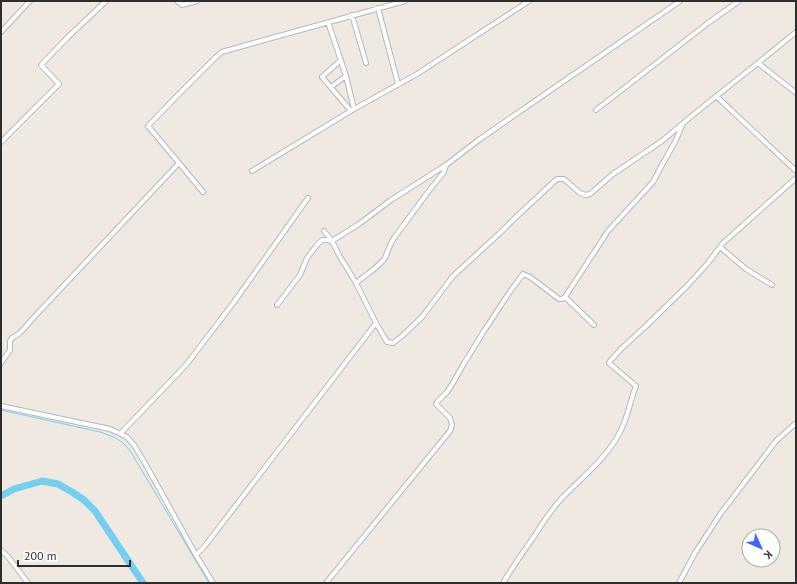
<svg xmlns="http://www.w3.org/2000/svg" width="797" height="584" font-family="'PT Sans',sans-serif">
<rect width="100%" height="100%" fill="#efe9e1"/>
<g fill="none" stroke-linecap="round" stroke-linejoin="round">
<path stroke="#75cff0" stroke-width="1" d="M1 410 100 432C115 437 123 440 132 454L209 583"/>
<path stroke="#75cff0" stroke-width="7" d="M1 496 14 489 42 481 58 484 72 492 84 500 95 511 143 583"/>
<g stroke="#b4b7c1" stroke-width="6">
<path id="minor" d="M177 1 182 5 197 1
M378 8 398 84
M352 15 366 63
M328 22 346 76 354 109 417 74 529 1
M1 32 30 1
M341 60 322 77 351 111
M758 63 796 32
M331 87 346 76
M716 96 796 171
M596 110 708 23 739 1
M1 142 59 84 41 65 68 37 106 1
M179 163 148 126 173 100 215 58 222 52 250 44 405 1
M446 165 480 139 680 1
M252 171 354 109
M720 247 746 269 772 285
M356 283C364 276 379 267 385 258 388 251 390 244 394 238L428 192 444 172 446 165 391 200 359 224 332 241 339 255 356 283 376 323
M565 297 594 325
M277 305 300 275 307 258 317 245 322 240H327L332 241 324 231
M1 363 10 350V341L12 338 20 333 36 315 179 163 203 192
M1 406 110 429 127 437 134 445 146 465 196 555 213 583
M121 433 186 365 234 302 308 198
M1 550 9 558 28 583
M196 555 204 547 376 323 387 342 393 343 402 336 422 317 453 276 501 232 515 218 557 179H564L580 193 586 195 590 194 613 174 662 141 694 114 758 63 796 93
M326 583 450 431 452 425 450 418 436 404 438 401 447 392 453 383 463 365 484 331 509 293 523 274 530 277 559 299H562L565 297 608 231 653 182 663 163 675 142 682 126
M503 583C513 566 524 551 535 535 543 522 552 509 562 498 582 477 607 458 620 432 628 417 630 401 636 386L609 363 610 361 622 348 645 327 687 286 708 263 723 243 796 178
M679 583 695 553 721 513 776 441 796 423"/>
</g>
<use href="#minor" stroke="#fff" stroke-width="4"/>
</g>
<rect width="797" height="584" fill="none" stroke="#2e2e2e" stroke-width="4"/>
<g transform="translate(761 548) rotate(135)"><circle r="19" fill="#ffffff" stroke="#ababab"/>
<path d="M0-3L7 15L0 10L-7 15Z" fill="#4264fb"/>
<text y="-6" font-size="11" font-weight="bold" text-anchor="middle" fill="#2e2e2e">K</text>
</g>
<path d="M18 560v6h112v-6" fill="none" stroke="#2e2e2e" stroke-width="2"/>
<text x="24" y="560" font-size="12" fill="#2e2e2e" stroke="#ffffff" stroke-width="3" paint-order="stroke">200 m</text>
</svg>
